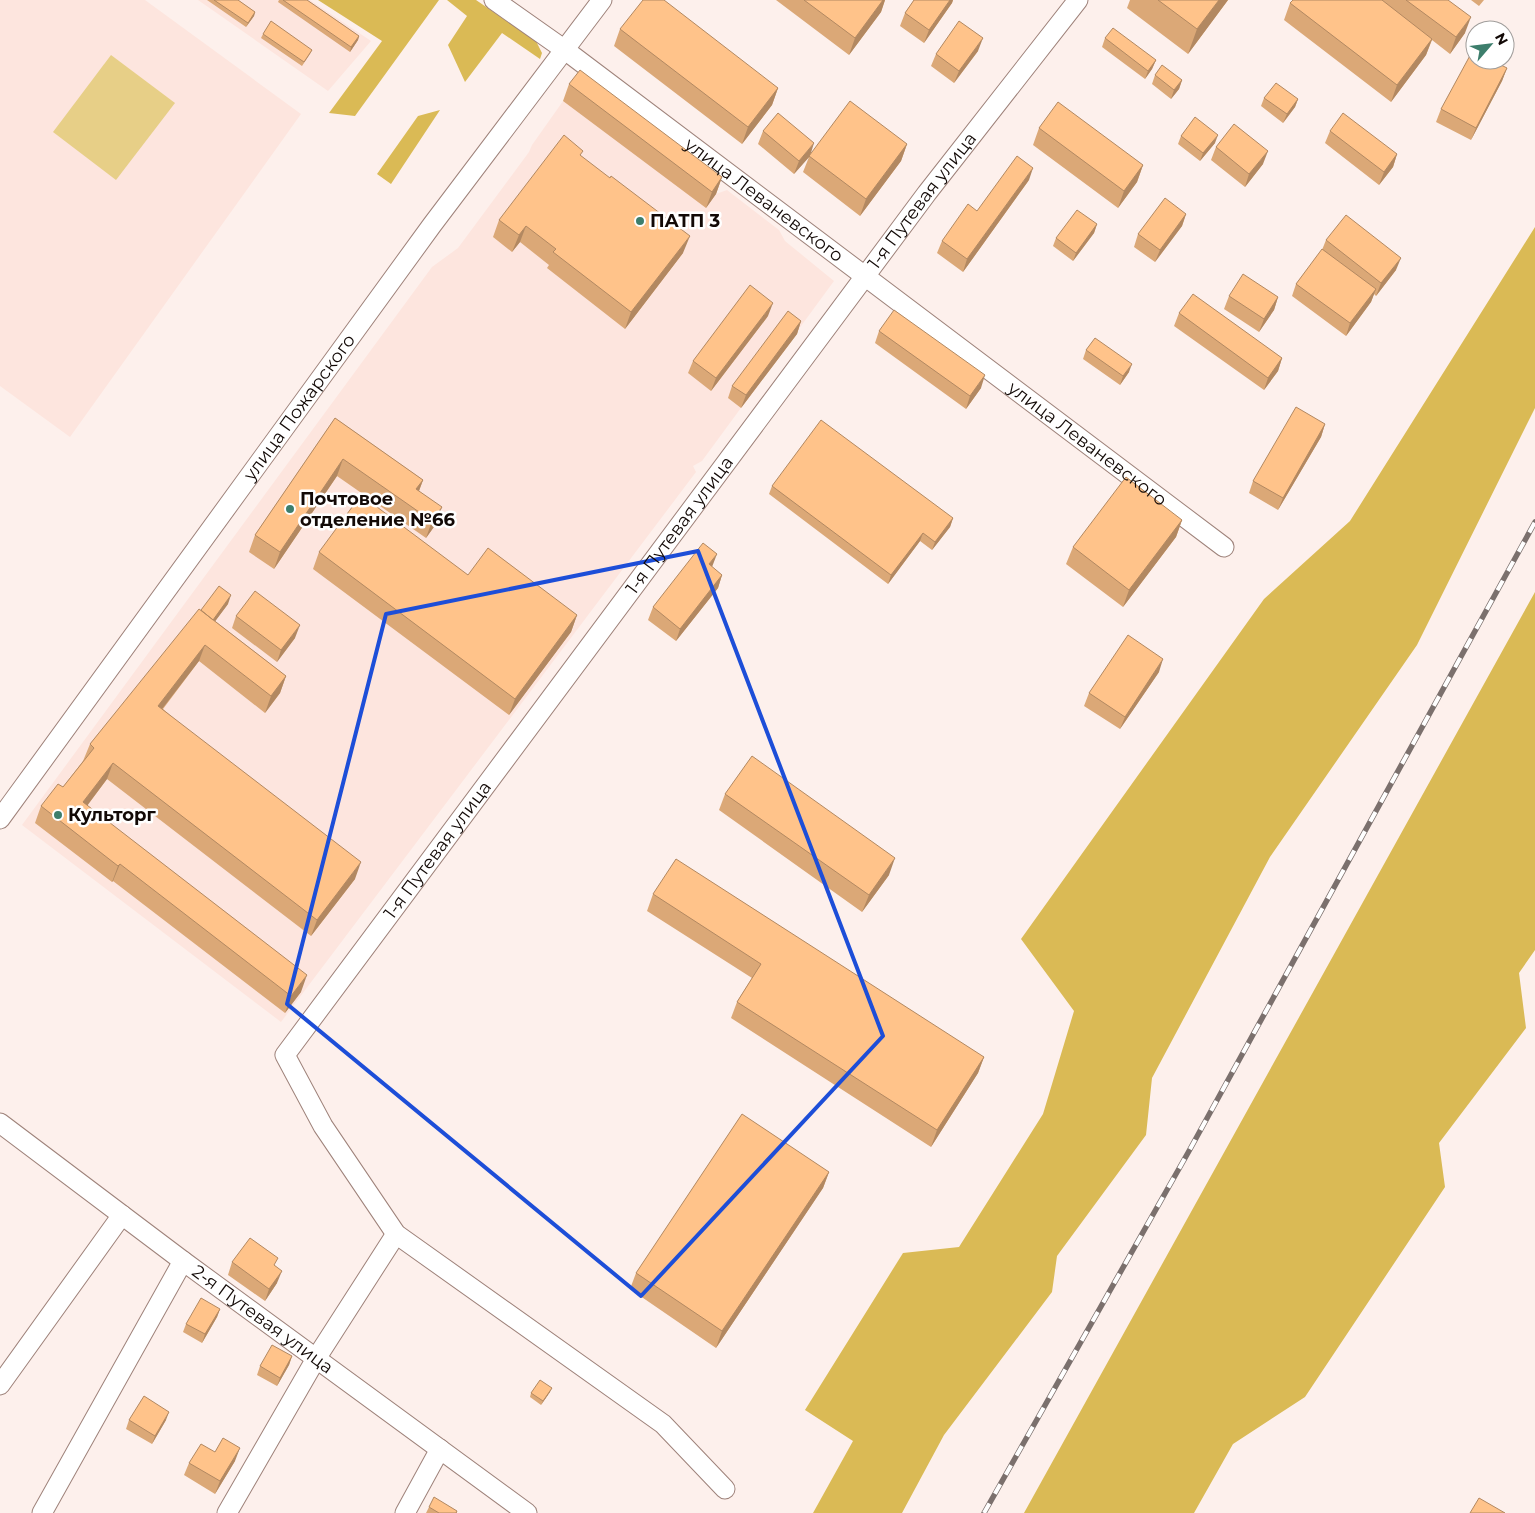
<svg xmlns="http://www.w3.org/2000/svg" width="1535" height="1513" font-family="Montserrat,sans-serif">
<rect width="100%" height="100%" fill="#fdf0ec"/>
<path fill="#fde5de" d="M0 0H145L301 114 70 437 0 386Z
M198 0H310L371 41 328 91Z
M573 87 716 194 727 190 779 230 785 241 834 281 702 461 693 466 696 472 281 1022 22 825 432 267 458 248 529 152 532 145Z"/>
<path fill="#e7cf87" d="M111 55 175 103 116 180 53 132Z"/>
<path fill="#daba55" d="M318 0H439L355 116 329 113 382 41Z
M447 0H476L536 41 542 53 540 59 502 33 465 82 448 45 467 16Z
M440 110 391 184 377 174 418 116Z
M1535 227V408L1417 645 1270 857 1152 1078 1146 1135 1057 1256 1052 1292 944 1435 902 1513H813L853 1441 805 1410 903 1253 959 1247 1043 1114 1074 1011 1021 939 1264 599 1350 521Z
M1535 592V950L1519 973 1526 1028 1439 1143 1445 1187 1305 1397 1233 1444 1194 1513H1024Z"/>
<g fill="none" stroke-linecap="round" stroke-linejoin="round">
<g stroke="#9e827a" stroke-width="21">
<g id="minor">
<path id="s1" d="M494 0 565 50 1224 547"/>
<path id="s2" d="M0 819 432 225 602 0"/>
<path id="s3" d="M0 1123 183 1261 527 1513"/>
<path d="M0 1385 122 1215"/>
<path id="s4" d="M725 1489 663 1424 396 1234 323 1126 285 1055 927 193 1078 0"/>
<path d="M42 1513 183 1261"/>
<path d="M227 1513 317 1357 396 1234"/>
<path d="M405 1513 440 1449"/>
</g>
</g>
<use href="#minor" stroke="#fff" stroke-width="19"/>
<g stroke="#7b706d" stroke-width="5.5">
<path id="rail" d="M984 1513 1189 1151 1535 522"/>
</g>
<use href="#rail" stroke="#fff" stroke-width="4" stroke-dasharray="11" stroke-linecap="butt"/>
</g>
<path fill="#dba877" d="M207 0H238L255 12 254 16 246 27Z
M279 0H307L359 36 358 40 350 52 278 2Z
M776 0H885L881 12 849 55Z
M914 0H953L952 3 924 43 900 26 905 13Z
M1130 0H1228L1188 54 1127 8Z
M1293 0H1448L1465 33 1450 54 1432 40 1426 55 1391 102 1284 20 1290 3Z
M1471 0H1484L1479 6Z
M620 29 778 88 772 105 742 144 614 46Z
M263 34 312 50 310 54 302 66 261 38Z
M1105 38 1156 60 1152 69 1145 79 1102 47Z
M978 51 954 83 931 66 936 54Z
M1507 68 1502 81 1471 140 1436 122 1441 109Z
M1155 75 1182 80 1179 89 1171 99 1152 84Z
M569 84 722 177 716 194 706 208 563 101Z
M1264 98 1298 99 1295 107 1283 123 1261 106Z
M1039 128 1143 165 1137 182 1118 208 1033 145Z
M763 131 810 154 907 144 901 161 860 216 803 172 809 157 794 174 758 144Z
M1330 131 1397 154 1393 167 1379 185 1325 143Z
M1181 136 1215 143 1200 161 1178 144Z
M1216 147 1263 164 1245 187 1211 160Z
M581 156 683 253 625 329 547 268 549 265 520 242 512 252 493 237 499 220Z
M1029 180 963 272 937 253 942 241 977 211Z
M1186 214 1182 226 1155 262 1134 247 1138 234Z
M1097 224 1094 233 1073 261 1053 246 1056 238Z
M1326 240 1396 270 1376 296 1374 294 1371 302 1346 336 1292 296 1296 284 1322 250Z
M1229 296 1278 297 1274 310 1259 332 1224 309Z
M1179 313 1282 358 1278 371 1264 390 1174 326Z
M768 316 711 391 688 373 693 361Z
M801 321 797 334 741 408 728 398 732 386Z
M879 331 981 388 966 409 875 343Z
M1086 350 1129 372 1120 385 1083 359Z
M335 418 423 480 419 491 436 524 426 538 337 476 274 569 249 552 255 535Z
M1325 424 1321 437 1278 510 1249 493 1253 481Z
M772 486 953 518 950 527 932 550 920 541 888 584 769 494Z
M1182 520 1176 537 1123 607 1066 564 1073 547Z
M319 552 468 575 577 615 571 632 509 715 313 569Z
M722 575 718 588 676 641 648 620 653 607Z
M228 604 215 621 286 676 280 693 265 713 199 661 163 709 355 879 311 936 107 779 87 806 301 992 285 1013 113 881 112 882 35 823 41 806 63 787 83 761 90 744 201 610Z
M236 616 295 638 277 662 232 628Z
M1159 672 1120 729 1084 706 1089 693Z
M725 794 889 875 862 912 719 810Z
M653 894 984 1057 978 1073 931 1147 731 1018 737 1002 752 978 647 911Z
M829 1172 823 1188 716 1348 630 1289 636 1273Z
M232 1262 276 1266 277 1283 265 1301 228 1275Z
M220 1309 217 1317 202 1343 183 1332 186 1324Z
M292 1356 289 1365 277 1386 257 1375 260 1366Z
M550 1392 541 1405 530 1397 531 1393Z
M129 1420H166L152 1444 126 1429Z
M215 1452 235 1461 215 1494 184 1475 189 1463Z
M429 1507 457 1511V1513H426Z"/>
<path fill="#b28861" d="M883 0H885L881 12 849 55 855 38Z
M950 0H953L952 3 924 43 929 30Z
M1219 0H1228L1188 54 1197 29Z
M255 12 254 16 246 27 248 23Z
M1471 17 1465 33 1450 54 1456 37Z
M359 36 358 40 350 52 351 47Z
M983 38 978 51 954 83 959 71Z
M1432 39 1426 55 1391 102 1397 85Z
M1156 60 1152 69 1145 79 1148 71Z
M1507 68 1502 81 1471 140 1476 128Z
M1182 80 1179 89 1171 99 1174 90Z
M778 88 772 105 742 144 748 127Z
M1298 99 1295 107 1283 123 1287 114Z
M1218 135 1215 143 1200 161 1203 153Z
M814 143 810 156 794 174 799 161Z
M907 144 901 161 860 216 866 199Z
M1268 151 1263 164 1245 187 1249 174Z
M1397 154 1393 167 1379 185 1384 172Z
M1143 165 1137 182 1118 208 1124 191Z
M1033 168 1029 180 963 272 967 259Z
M722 177 716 194 706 208 712 192Z
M1186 214 1182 226 1155 262 1160 250Z
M1097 224 1094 233 1073 261 1076 253Z
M526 226 520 242 512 252 519 235Z
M690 236 683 253 625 329 631 312Z
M1401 258 1396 270 1376 296 1381 283Z
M1376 289 1371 302 1346 336 1350 323Z
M1278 297 1274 310 1259 332 1264 319Z
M773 303 768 316 711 391 716 378Z
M801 321 797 334 741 408 746 395Z
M1282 358 1278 371 1264 390 1268 378Z
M1132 364 1129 372 1120 385 1123 376Z
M985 375 981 388 966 409 970 396Z
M1325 424 1321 437 1278 510 1283 498Z
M343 459 337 476 274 569 280 552Z
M423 480 417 496 416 489Z
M442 507 436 524 426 538 432 521Z
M953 518 950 527 932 550 935 542Z
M1182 520 1176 537 1123 607 1129 590Z
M923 533 920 541 888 584 891 575Z
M717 554 712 567 709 564Z
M722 575 718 588 676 641 680 629Z
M231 595 228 604 205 635 208 626Z
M577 615 571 632 509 715 515 699Z
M300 625 295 638 277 662 281 650Z
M205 645 199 661 152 722 158 706Z
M1163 659 1159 672 1120 729 1125 717Z
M286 676 280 693 265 713 271 696Z
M113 763 107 779 77 819 83 802Z
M895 858 889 875 862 912 869 895Z
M361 862 355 879 311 936 317 920Z
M120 864 113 881 112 882 118 866Z
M307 975 301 992 285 1013 291 996Z
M984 1057 978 1073 931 1147 937 1130Z
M829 1172 823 1188 716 1348 722 1331Z
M282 1271 277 1283 265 1301 269 1289Z
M220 1309 217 1317 202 1343 205 1334Z
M292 1356 289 1365 277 1386 280 1378Z
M552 1388 550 1392 541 1405 543 1401Z
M169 1412 166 1420 152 1444 155 1436Z
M240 1448 235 1461 215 1494 220 1481Z"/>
<path fill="#ffc38a" stroke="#b28861" d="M214 0H238L255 12 248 23Z
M283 0H307L359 36 351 47Z
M643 0H664L778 88 748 127 620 29Z
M804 0H883L855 38Z
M914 0H950L929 30 905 13Z
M1158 0H1219L1197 29Z
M1293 0H1382L1432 39 1397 85 1290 3Z
M1406 0H1448L1471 17 1456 37Z
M271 21 312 50 304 62 263 34Z
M959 21 983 38 959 71 936 54Z
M1113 28 1156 60 1148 71 1105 38Z
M1473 50 1475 51V60H1491L1507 68 1476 128 1441 109Z
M1162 65 1182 80 1174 90 1155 75Z
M580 70 722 177 712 192 569 84Z
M1276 83 1298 99 1287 114 1264 98Z
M850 101 907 144 866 199 809 156Z
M1058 102 1143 165 1124 191 1039 128Z
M778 113 814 143 799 161 763 131Z
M1343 113 1397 154 1384 172 1330 131Z
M1195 117 1218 135 1203 153 1181 136Z
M1234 124 1268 151 1249 174 1216 147Z
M564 135 583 151 580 155 610 178 611 176 690 236 631 312 553 252 556 249 526 226 519 235 499 220Z
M1017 156 1033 168 967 259 942 241 968 204 977 211Z
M1165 198 1186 214 1160 250 1138 234Z
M1077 210 1097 224 1076 253 1056 238Z
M1346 215 1401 258 1381 283 1326 240Z
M1322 249 1376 289 1350 323 1296 284Z
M1243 274 1278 297 1264 319 1229 296Z
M750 285 773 303 716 378 693 361Z
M1193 294 1282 358 1268 378 1179 313Z
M894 310 985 375 970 396 879 331Z
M788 311 801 321 746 395 732 386Z
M1095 338 1132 364 1123 376 1086 350Z
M1296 407 1325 424 1283 498 1253 481Z
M335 418 423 480 416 489 442 507 432 521 343 459 280 552 255 535Z
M821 420 953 518 935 542 923 533 891 575 772 486Z
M1126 477 1182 520 1129 590 1073 547Z
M361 495 468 575 488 548 577 615 515 699 319 552Z
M703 543 717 554 709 564 722 575 680 629 653 607Z
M219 586 231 595 213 620 201 610Z
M255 591 300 625 281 650 236 616Z
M199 609 286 676 271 696 205 645 158 706 361 862 317 920 113 763 83 802 307 975 291 996 120 864 118 866 41 806 58 784 63 787 94 748 90 744Z
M1128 635 1163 659 1125 717 1089 693Z
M752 756 895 858 869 895 725 794Z
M676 859 984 1057 937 1130 737 1002 761 964 653 894Z
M742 1114 829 1172 722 1331 636 1273Z
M250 1238 278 1258 274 1265 282 1271 269 1289 232 1262Z
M201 1298 220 1309 205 1334 186 1324Z
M272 1345 292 1356 280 1378 260 1366Z
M540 1380 552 1388 543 1401 531 1393Z
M144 1396 169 1412 155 1436 129 1420Z
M223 1438 240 1448 220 1481 189 1463 201 1444 215 1452Z
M434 1497 457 1511 456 1513H439L429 1507Z
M1479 1498 1505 1513H1470Z"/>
<path fill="none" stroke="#1d4ed8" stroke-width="4" stroke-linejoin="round" d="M698 551 883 1036 641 1296 287 1004 386 614Z"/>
<g fill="#3d7e6c" stroke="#fff" stroke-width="2">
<circle cx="640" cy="221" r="5"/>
<circle cx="290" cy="509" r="5"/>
<circle cx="58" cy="815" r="5"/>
</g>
<g text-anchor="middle" stroke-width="5" stroke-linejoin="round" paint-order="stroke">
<g font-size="18" fill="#120906" stroke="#fff">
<text dy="6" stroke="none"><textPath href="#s1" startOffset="336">улица Леваневского</textPath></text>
<text dy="6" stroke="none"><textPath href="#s4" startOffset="1694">1-я Путевая улица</textPath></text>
<text dy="6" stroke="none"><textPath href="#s2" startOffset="509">улица Пожарского</textPath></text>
<text dy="6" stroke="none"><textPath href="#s1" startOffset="741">улица Леваневского</textPath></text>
<text dy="6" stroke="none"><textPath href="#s4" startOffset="1289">1-я Путевая улица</textPath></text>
<text dy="6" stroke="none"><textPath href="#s4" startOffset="884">1-я Путевая улица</textPath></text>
<text dy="6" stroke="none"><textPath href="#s3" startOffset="328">2-я Путевая улица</textPath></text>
</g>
<g font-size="18" font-weight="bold" fill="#120906" stroke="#fff" text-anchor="start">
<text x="650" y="227">ПАТП 3</text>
<text x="300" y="505">Почтовое<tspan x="300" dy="21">отделение №66</tspan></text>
<text x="68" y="821">Культорг</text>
</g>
</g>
<g transform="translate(1490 45) rotate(62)"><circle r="24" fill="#ffffff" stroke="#a09d9b"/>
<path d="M0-4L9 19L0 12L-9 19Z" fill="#3d7e6c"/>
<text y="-8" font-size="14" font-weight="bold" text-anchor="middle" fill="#120906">N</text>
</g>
</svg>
